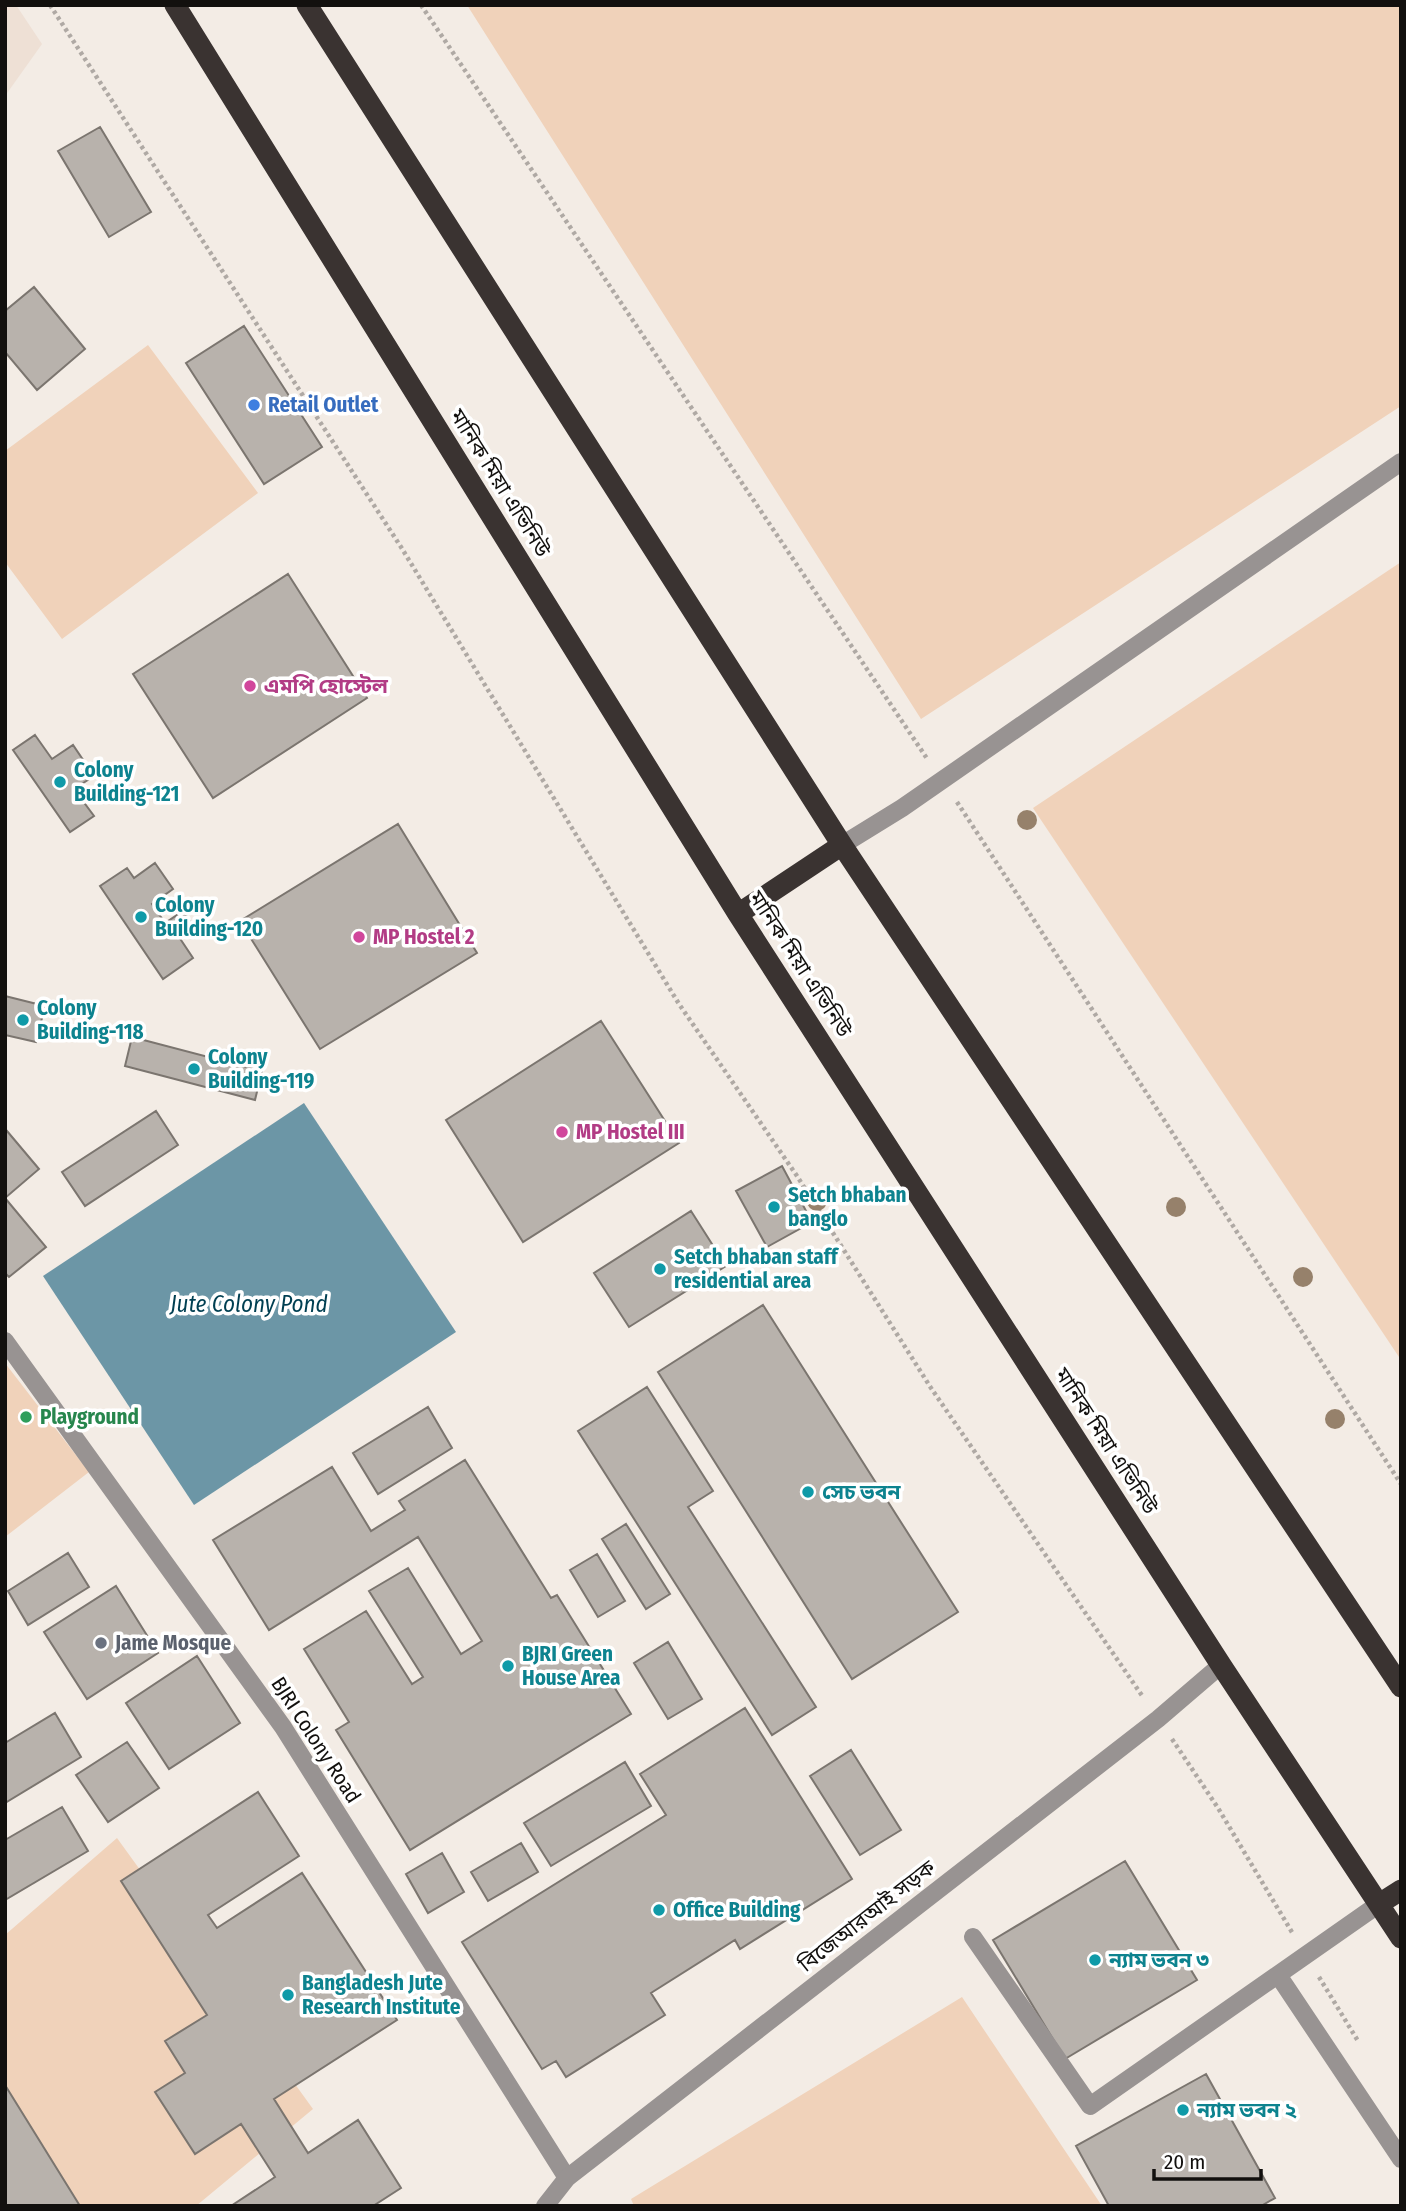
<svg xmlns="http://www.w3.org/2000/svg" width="1406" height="2211" font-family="'Fira Sans Condensed','Noto Sans Bengali',sans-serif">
<rect width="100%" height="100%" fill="#f3ece5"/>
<path fill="#eee0d5" d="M5 5H16L42 44 5 96Z"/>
<path fill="#f0d2ba" d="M467 5H1401V406L921 719Z
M148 345 258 493 62 639 5 562V451Z
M1401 562V1360L1033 808Z
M5 1363 89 1472 5 1537Z
M117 1838 313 2109 196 2206H79L5 2100V1935Z
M962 1997 1102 2206H634L631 2199Z"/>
<path fill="#6c96a6" d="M304 1103 456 1332 194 1505 43 1276Z"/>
<path fill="#b8b2ac" stroke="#7b756f" stroke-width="2" d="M100 127 151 212 109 237 58 151Z
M34 287 85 349 37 390 5 352V311Z
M244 326 322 447 264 484 186 363Z
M288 574 367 698 213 798 133 674Z
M35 735 52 759 73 745 94 776 74 789 94 816 70 832 13 750Z
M398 824 477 953 320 1049 240 921Z
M155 863 173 889 152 904 165 923 183 911 194 927 179 937 193 958 163 979 100 886 127 868 134 878Z
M5 996 45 1006 36 1042 5 1035Z
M601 1021 679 1143 523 1242 446 1120Z
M132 1037 262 1071 255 1100 125 1066Z
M156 1111 178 1145 85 1206 62 1172Z
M7 1131 39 1169 5 1198 46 1247 9 1277 5 1273V1133Z
M782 1166 812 1222 767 1247 736 1191Z
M691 1211 726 1266 629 1327 594 1273Z
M763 1305 958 1612 852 1679 658 1372Z
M647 1387 713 1491 688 1507 816 1707 772 1735 578 1431Z
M428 1407 452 1448 378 1494 353 1453Z
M465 1460 551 1598 557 1595 631 1714 410 1850 336 1730 349 1722 304 1649 366 1611 412 1684 423 1677 369 1591 408 1568 461 1654 482 1641 418 1537 269 1630 213 1540 332 1467 371 1531 405 1510 399 1501Z
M626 1524 670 1594 646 1609 602 1539Z
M68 1553 89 1587 28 1625 8 1591Z
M597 1554 625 1601 598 1617 570 1570Z
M116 1586 158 1653 87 1699 44 1632Z
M668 1642 702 1699 668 1719 634 1663Z
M197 1656 240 1723 169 1769 126 1703Z
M745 1708 852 1879 740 1949 735 1940 651 1993 665 2015 566 2077 556 2061 542 2069 462 1942 666 1815 640 1774Z
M55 1713 81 1757 5 1803V1743Z
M127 1742 159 1788 108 1822 76 1775Z
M851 1750 901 1830 860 1855 810 1776Z
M625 1762 651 1806 551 1866 524 1823Z
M258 1792 299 1856 208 1915 217 1928 302 1873 397 2020 274 2099 308 2153 358 2120 401 2188 373 2206H231L275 2177 241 2124 195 2154 155 2092 185 2073 165 2041 207 2015 121 1881Z
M62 1807 88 1851 5 1900V1840Z
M521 1843 538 1872 488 1901 471 1872Z
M442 1853 464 1892 428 1913 406 1874Z
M1125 1861 1197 1980 1065 2059 993 1940Z
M1206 2074 1275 2198 1261 2206H1109L1076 2146Z
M5 2085 80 2206H5Z"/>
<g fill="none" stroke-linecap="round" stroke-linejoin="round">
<path stroke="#afa9a4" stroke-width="4.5" stroke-dasharray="3.5 3.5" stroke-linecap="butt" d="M50 5 401 547 679 1004 797 1176 931 1388 1143 1697
M421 5 928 760
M957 802 1401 1484
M1172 1739 1218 1808 1293 1934
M1319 1977 1358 2041"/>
<path stroke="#989392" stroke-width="18" d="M842 845 902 808 1401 462
M5 1341 283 1727 567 2178"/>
<path stroke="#989392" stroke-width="18" d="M973 1937 1090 2106 1379 1904
M1278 1975 1401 2159
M545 2206 567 2178 1158 1719 1221 1665"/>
<path stroke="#3a3331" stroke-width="21" d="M175 5 738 914 1221 1665 1401 1938
M307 5 842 845 1401 1687
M738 914 842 845
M1379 1904 1401 1890"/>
</g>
<g fill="#96816b">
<circle cx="1027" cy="820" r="10"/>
<circle cx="817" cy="1201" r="10"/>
<circle cx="1176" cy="1207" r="10"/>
<circle cx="1303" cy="1277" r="10"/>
<circle cx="1335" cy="1419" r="10"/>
</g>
<circle fill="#3f7fe0" stroke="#fff" stroke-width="2.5" cx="254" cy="405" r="7"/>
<g fill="#d1479c" stroke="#fff" stroke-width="2.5">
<circle cx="250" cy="686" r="7"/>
<circle cx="359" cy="937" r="7"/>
<circle cx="562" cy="1132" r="7"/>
</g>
<g fill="#0f9aa8" stroke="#fff" stroke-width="2.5">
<circle cx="60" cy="782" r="7"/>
<circle cx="141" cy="917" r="7"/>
<circle cx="23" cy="1020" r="7"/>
<circle cx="194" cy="1069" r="7"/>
<circle cx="774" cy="1207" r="7"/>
<circle cx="660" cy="1269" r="7"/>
<circle cx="808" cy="1492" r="7"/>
<circle cx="508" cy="1666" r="7"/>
<circle cx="659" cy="1910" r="7"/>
<circle cx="1095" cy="1960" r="7"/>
<circle cx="288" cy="1995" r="7"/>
<circle cx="1183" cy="2110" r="7"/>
</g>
<circle fill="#2e9e5b" stroke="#fff" stroke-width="2.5" cx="26" cy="1417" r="7"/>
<circle fill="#6b7280" stroke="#fff" stroke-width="2.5" cx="101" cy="1643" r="7"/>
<g text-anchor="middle" stroke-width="7" stroke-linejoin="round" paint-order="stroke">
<g font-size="21" font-weight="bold" fill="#366cbe" stroke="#fff" text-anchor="start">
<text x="268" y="412">Retail Outlet</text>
</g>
<g font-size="21" fill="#12100e" stroke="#fff">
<text transform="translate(500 483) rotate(58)" y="7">মানিক মিয়া এভিনিউ</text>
<text transform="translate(800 964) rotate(57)" y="7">মানিক মিয়া এভিনিউ</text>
<text transform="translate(1106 1441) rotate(57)" y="7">মানিক মিয়া এভিনিউ</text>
<text transform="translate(316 1740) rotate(57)" y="7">BJRI Colony Road</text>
<text transform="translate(867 1916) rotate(-38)" y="7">বিজেআরআই সড়ক</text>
</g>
<g font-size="21" font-weight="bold" fill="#b23c85" stroke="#fff" text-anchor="start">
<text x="264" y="693">এমপি হোস্টেল</text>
<text x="373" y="944">MP Hostel 2</text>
<text x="576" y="1139">MP Hostel III</text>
</g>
<g font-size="21" font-weight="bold" fill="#0d838f" stroke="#fff" text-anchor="start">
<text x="74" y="777">Colony<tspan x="74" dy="24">Building-121</tspan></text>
<text x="155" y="912">Colony<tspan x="155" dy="24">Building-120</tspan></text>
<text x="37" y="1015">Colony<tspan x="37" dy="24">Building-118</tspan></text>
<text x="208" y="1064">Colony<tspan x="208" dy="24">Building-119</tspan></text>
<text x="788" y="1202">Setch bhaban<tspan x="788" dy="24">banglo</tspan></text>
<text x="674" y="1264">Setch bhaban staff<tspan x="674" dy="24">residential area</tspan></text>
<text x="822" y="1499">সেচ ভবন</text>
<text x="522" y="1661">BJRI Green<tspan x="522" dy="24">House Area</tspan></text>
<text x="673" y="1917">Office Building</text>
<text x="1109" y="1967">ন্যাম ভবন ৩</text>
<text x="302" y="1990">Bangladesh Jute<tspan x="302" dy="24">Research Institute</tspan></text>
<text x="1197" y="2117">ন্যাম ভবন ২</text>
</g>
<g font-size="21" font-weight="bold" fill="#27864d" stroke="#fff" text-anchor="start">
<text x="40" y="1424">Playground</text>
</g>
<g font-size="21" font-weight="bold" fill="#5b616d" stroke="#fff" text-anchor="start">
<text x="115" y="1650">Jame Mosque</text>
</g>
<g font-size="23" font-style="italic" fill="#003f52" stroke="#fff">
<text x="249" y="1312">Jute Colony Pond</text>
</g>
</g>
<rect width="1406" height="2211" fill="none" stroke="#12100e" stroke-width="14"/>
<path d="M1154 2169v10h107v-10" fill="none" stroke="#12100e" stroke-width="3.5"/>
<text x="1164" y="2169" font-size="21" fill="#12100e" stroke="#ffffff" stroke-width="5" paint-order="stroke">20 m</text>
</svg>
